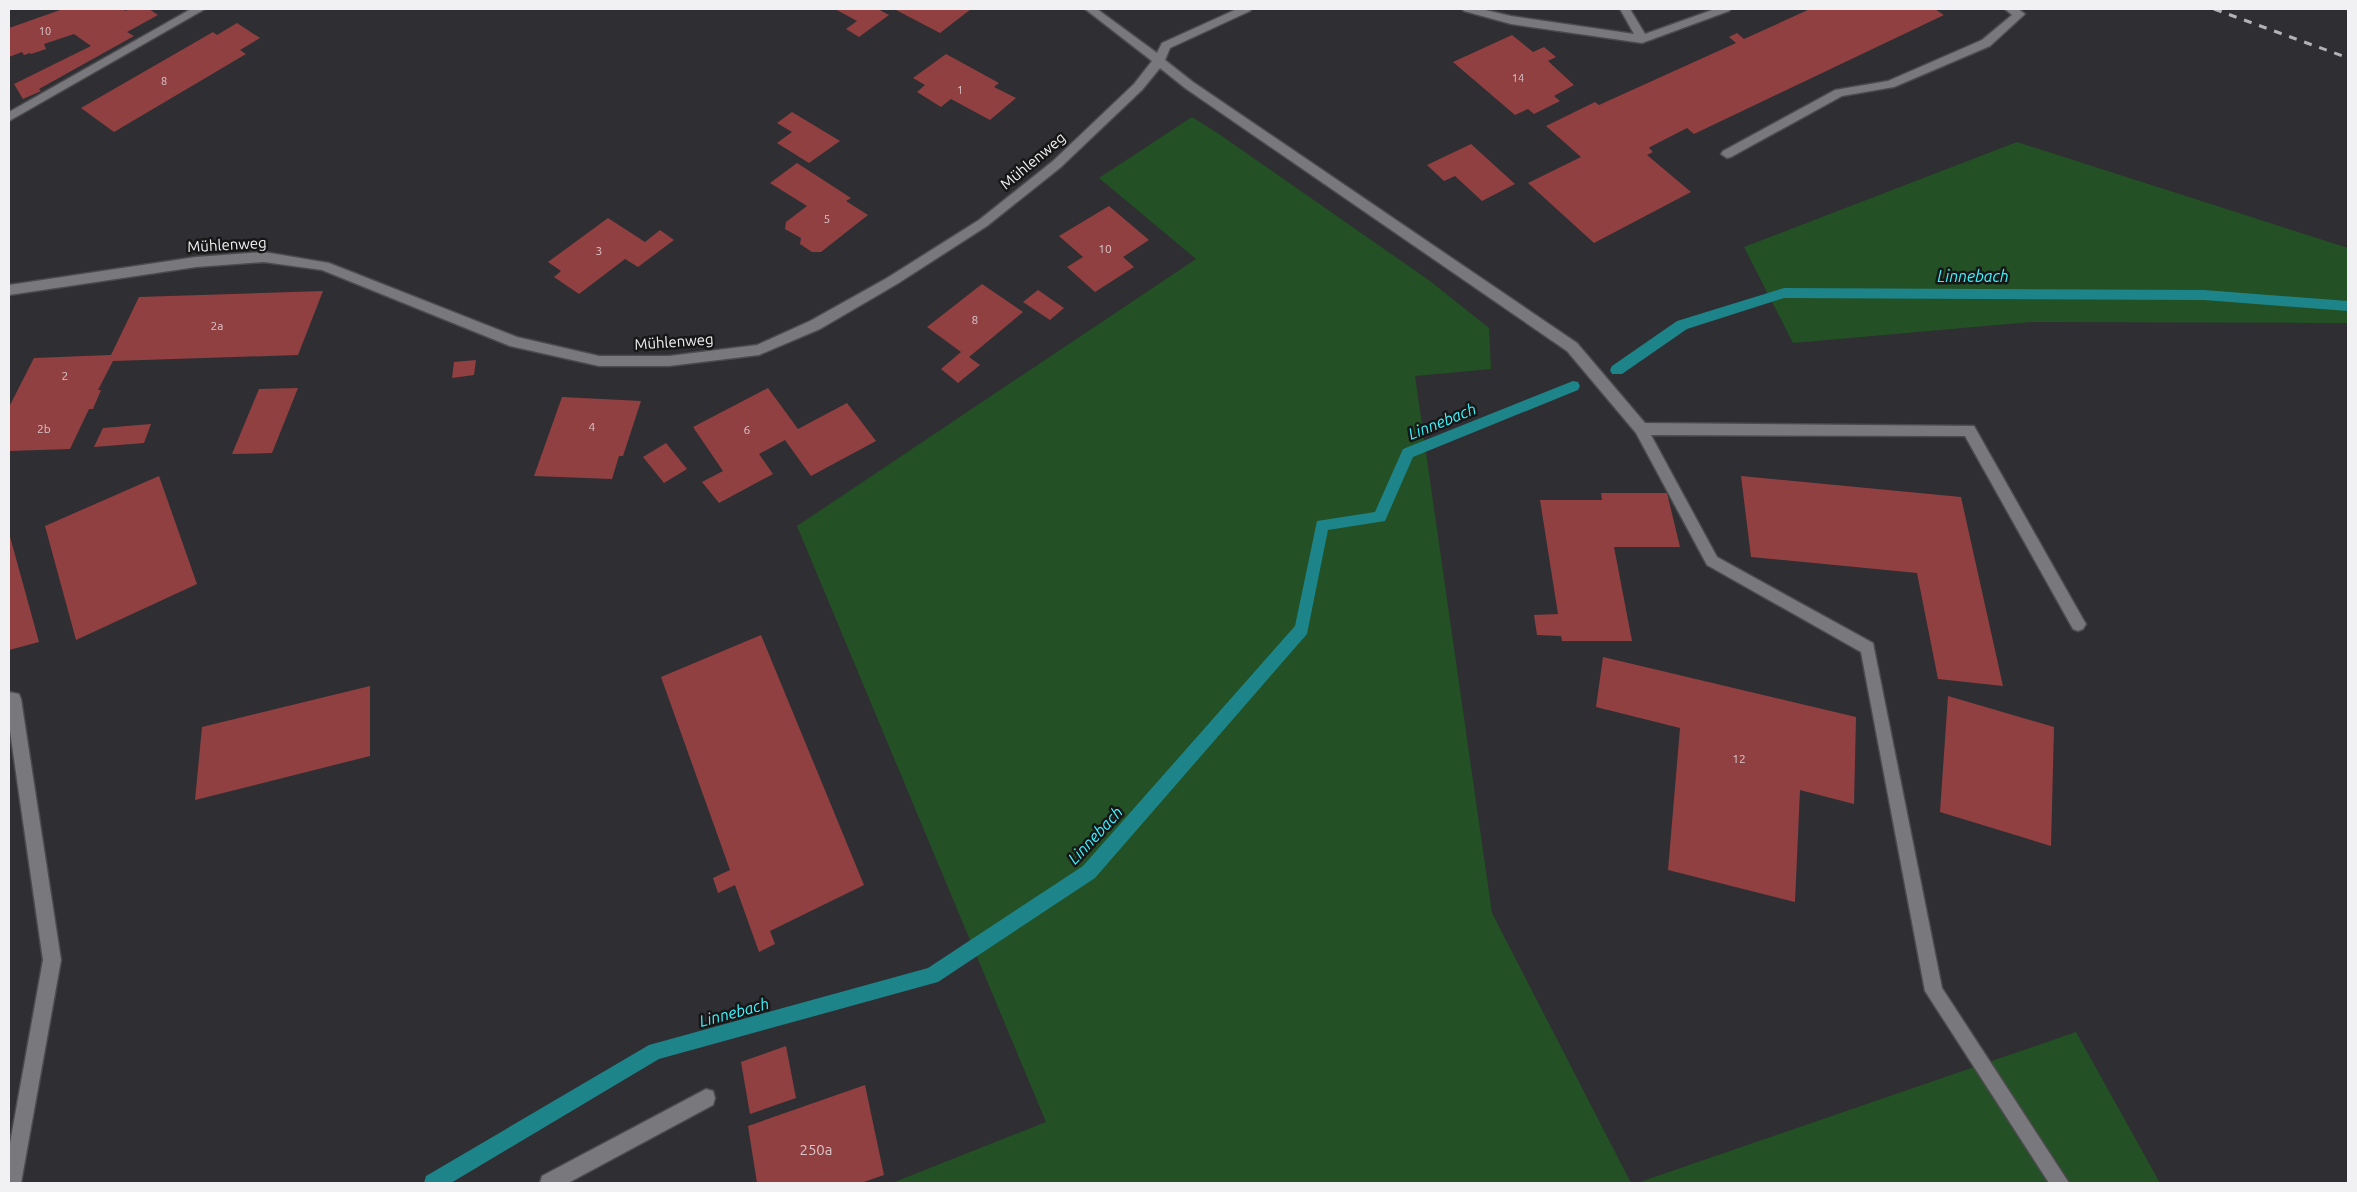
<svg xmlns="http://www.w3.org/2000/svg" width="2357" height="1192" font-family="Ubuntu,sans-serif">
<rect width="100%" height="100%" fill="#2f2e32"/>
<path fill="#235125" d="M1192 117 1219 134 1430 281 1489 328 1491 369 1415 376 1492 913 1631 1183H892L1046 1122 797 526 1196 259 1099 178Z
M2017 142 2348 248V323L2031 322 1793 343 1744 247Z
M2076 1032 2160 1183H1637Z"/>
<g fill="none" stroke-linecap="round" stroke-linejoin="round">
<path fill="#1d8489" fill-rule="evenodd" d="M1784 288 2204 290 2348 301V311L2204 300 1784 298 1687 329 1622 374H1612L1610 370 1612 366 1677 321Z
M1573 381 1578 382 1580 386 1578 390 1413 457 1385 521 1328 530 1307 634 1095 878 938 982 659 1059 451 1183H424L426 1176 649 1045 928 968 1083 866 1295 626 1317 521 1375 512 1403 449Z"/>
</g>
<path fill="#914042" d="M63 9H124L125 11 130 9H149L158 15 127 32 134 36 39 89 41 91 23 99 14 84 91 46 74 34 44 44 46 49 31 54 30 53 24 55 22 52 9 57V28Z
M835 9H878L889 15 859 37 846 29 857 21Z
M898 9H971L940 33 896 10Z
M1810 9H1935L1944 15 1694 134 1687 128 1650 147 1649 148 1653 152 1647 155 1691 192 1594 243 1528 183 1581 157 1546 126 1595 102 1599 105 1736 43 1729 37 1737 33 1744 39Z
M237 23 260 38 240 50 246 54 114 132 81 108 213 32 217 35Z
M1512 35 1533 52 1544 47 1556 57 1548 61 1574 85 1554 96 1560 101 1534 114 1528 109 1515 115 1453 62Z
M946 54 999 83 994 87 1016 98 990 120 951 99 941 107 917 92 925 85 913 78Z
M792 112 840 141 809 163 777 143 792 132 777 123Z
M1471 144 1515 184 1482 201 1455 176 1444 181 1427 165Z
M797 163 851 198 846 201 868 215 821 252H812L800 244 801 238 785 229 786 222 807 206 770 183Z
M1109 206 1149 240 1123 257 1134 267 1095 292 1067 267 1083 257 1059 236Z
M608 218 645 242 660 230 674 240 638 267 625 259 579 294 554 277 561 271 548 262Z
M982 284 1023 312 969 357 980 365 958 383 941 369 961 352 927 327Z
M1038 290 1064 308 1050 320 1023 302Z
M323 291 298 355 113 361 98 390H101L93 409H89L70 449 9 451V407L34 358 111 355 139 297Z
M476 360 474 375 452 378 454 362Z
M298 388 272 453 232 454 259 389Z
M768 388 798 429 847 403 876 441 811 476 785 440 759 454 773 474 719 503 702 482 723 471 693 427Z
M562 397 641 401 623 456H619L612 479 534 476Z
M151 424 144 443 94 447 103 428Z
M666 443 687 469 664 483 643 457Z
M159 476 197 584 76 640 45 526Z
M1741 476 1961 497 2003 686 1938 679 1917 573 1751 557Z
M1601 493H1667L1680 547H1614L1632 641H1562L1561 636 1537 635 1534 615 1558 614 1540 500H1602Z
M9 533 39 642 9 650Z
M761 635 864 885 770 931 775 944 759 952 735 885 718 893 713 878 730 870 661 677Z
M1603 657 1856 717 1854 804 1800 790 1795 902 1668 870 1680 728 1596 707Z
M370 686V756L195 800 202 727Z
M1948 696 2054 727 2051 846 1940 812Z
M786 1046 796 1098 750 1114 741 1062Z
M865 1085 884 1175 861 1183H757L748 1126Z"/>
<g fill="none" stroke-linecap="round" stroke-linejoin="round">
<g stroke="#4b4b4e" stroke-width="3">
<path id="minor" d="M191 9H205L9 121V112Z
M1085 9H1097L1157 53 1162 43 1237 9H1251L1250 11 1170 48 1165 60 1193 82 1577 343 1645 423 1974 426 2083 619 2086 624 2083 629 2078 631 2073 629 1965 436 1651 435 1717 557 1873 643 1942 988 2069 1183H2049L1925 991 1861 652 1707 565 1636 433 1567 351 1185 88 1160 68 1142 90 1061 167 987 226 897 284 820 329 759 355 669 366H599L510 346 322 270 264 262 196 267 9 295V285L196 257 264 252 329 263 517 337 599 356H669L757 345 810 321 887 278 979 220 1053 161 1134 84 1152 61Z
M1462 9H1481L1511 16 1634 34 1620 9H1630L1645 34 1715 9H1731L1729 11 1642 43 1511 24 1464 11Z
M2005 9H2018L2025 14 1990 46 1894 87 1842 96 1731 157 1727 158 1721 154 1723 151 1835 90 1888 81 1982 40 2012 15Z
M9 692 19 694 21 699 61 960 21 1183H9V1149L43 960 9 724Z
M706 1089 713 1091 715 1098 713 1105 568 1183H540L542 1176Z"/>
</g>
<use href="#minor" fill="#79787d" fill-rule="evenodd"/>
<path stroke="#b3b3b6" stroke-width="3" stroke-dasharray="8 8" stroke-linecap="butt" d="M2214 9 2348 58"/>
</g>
<g text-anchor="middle" stroke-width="5" stroke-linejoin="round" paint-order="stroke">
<g font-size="11" fill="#d9c5c8">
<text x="45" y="35">10</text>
<text x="1518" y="82">14</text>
<text x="164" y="85">8</text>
<text x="960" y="94">1</text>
</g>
<g font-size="12" fill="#d9c5c8">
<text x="827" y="223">5</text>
<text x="1105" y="253">10</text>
<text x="599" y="255">3</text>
<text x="975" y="324">8</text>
<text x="217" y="330">2a</text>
<text x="65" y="380">2</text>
<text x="592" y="431">4</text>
<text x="44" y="433">2b</text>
<text x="747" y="434">6</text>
<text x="1739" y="763">12</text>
</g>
<g font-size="15" fill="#f1f1f4" stroke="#171718">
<text transform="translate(1033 161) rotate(-40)" y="5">Mühlenweg</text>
<text transform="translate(227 245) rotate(-3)" y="5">Mühlenweg</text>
<text transform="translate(674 342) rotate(-4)" y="5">Mühlenweg</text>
</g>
<g font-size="15" fill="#d9c5c8">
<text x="816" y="1155">250a</text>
</g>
<g font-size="16" font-style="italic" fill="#3df5fe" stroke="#171718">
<text x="1973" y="282">Linnebach</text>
<text transform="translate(1442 421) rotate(-22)" y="6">Linnebach</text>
<text transform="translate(1095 835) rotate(-47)" y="6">Linnebach</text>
<text transform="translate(734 1012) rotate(-15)" y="6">Linnebach</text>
</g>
</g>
<rect width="2357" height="1192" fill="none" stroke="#f1f1f4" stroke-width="20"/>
</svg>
